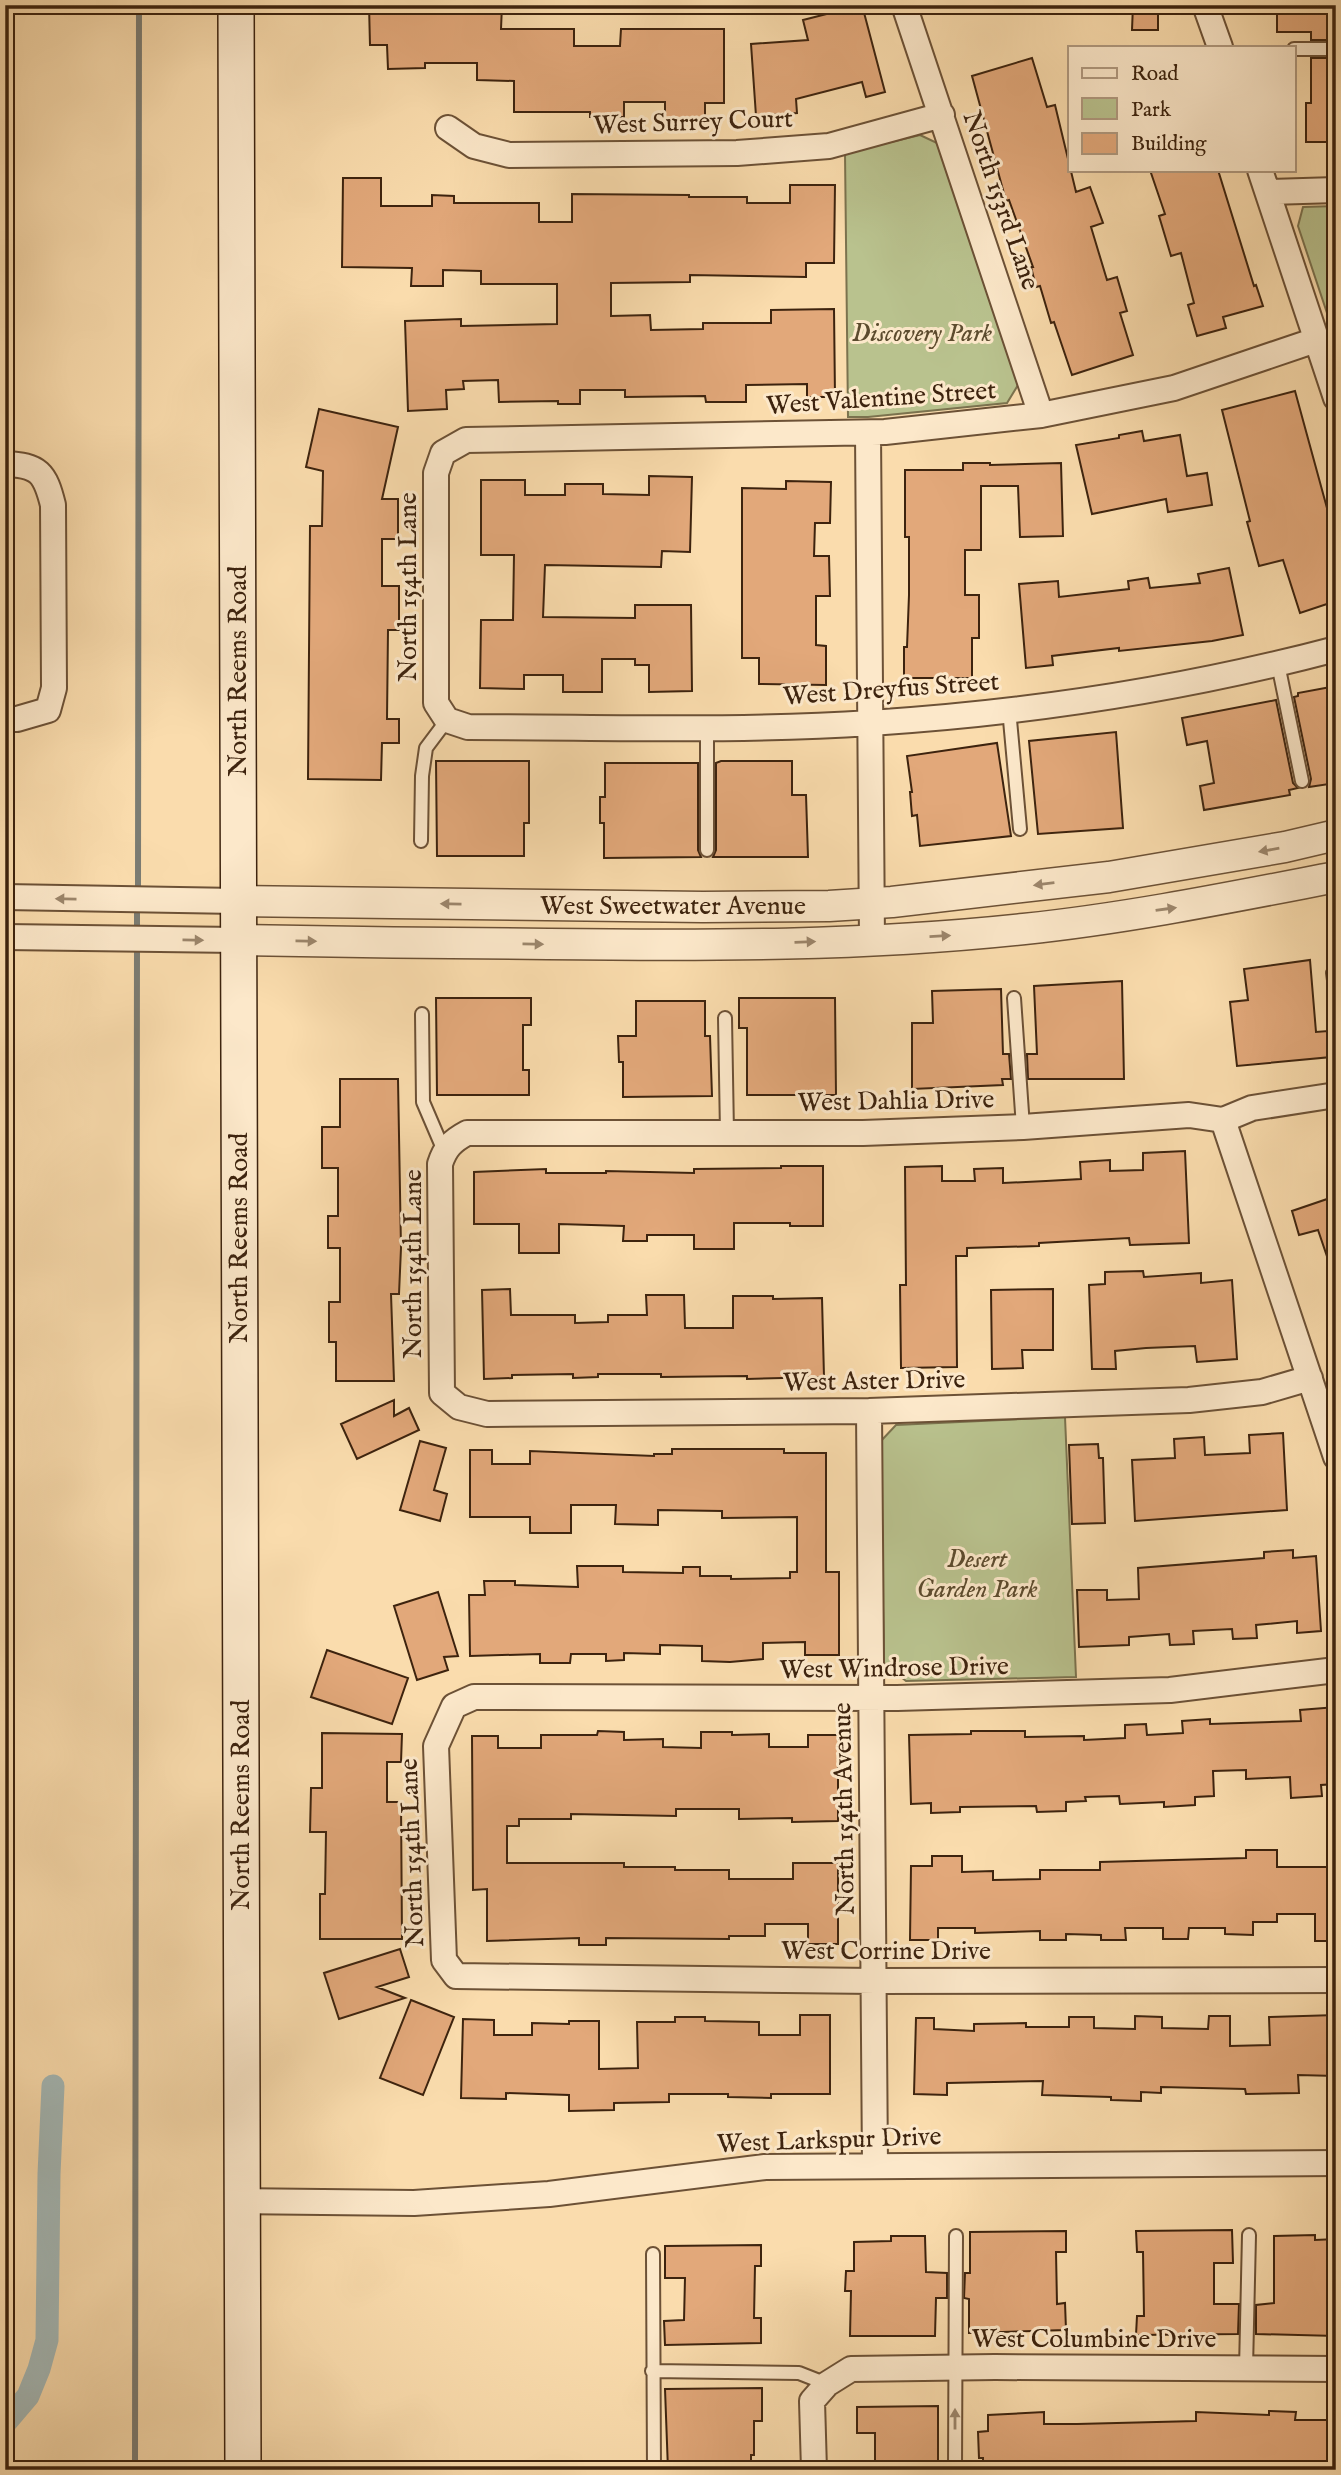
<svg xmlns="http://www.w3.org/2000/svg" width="1341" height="2475" font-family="'IM FELL English',serif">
<rect width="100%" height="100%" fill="#fadcad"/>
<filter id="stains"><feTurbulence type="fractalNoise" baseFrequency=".00286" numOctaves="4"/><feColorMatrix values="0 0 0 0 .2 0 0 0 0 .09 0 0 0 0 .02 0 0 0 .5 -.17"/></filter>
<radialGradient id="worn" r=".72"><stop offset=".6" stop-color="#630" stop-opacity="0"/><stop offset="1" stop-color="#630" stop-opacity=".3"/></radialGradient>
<path fill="#b9c28e" stroke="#7b724e" stroke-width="2" d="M920 135 937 143 1018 385 1007 403 868 417H848L845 153Z
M1336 206V340L1298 226 1303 207Z
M1065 1417 1076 1677 906 1681 884 1663 880 1442 896 1425Z"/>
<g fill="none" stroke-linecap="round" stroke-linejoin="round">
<path stroke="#7b7c73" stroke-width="6" d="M138 892 139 5
M137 934V903
M135 2470 137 945"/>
<path stroke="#a4b8b6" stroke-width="23" d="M5 2423 28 2396 39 2369 47 2340 49 2174 53 2086"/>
</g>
<path fill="#e2a87a" stroke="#3d230e" stroke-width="2" d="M369 5H502L501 29H574V46H620L621 29H724V103H705V120H665V102H624V117H590V112H514V81L477 80V63H425V68L388 69 387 45H370Z
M862 5 885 92 866 97 862 82 796 99 797 113 756 116 751 44 808 40 803 20Z
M1133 5H1158V30H1132Z
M1277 5H1336L1335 40H1311V32H1277Z
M1032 58 1047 107 1055 105 1076 192 1090 187 1103 223 1091 227 1107 280 1117 277 1127 311 1120 313 1133 355 1072 375 1054 322 1051 323 1040 286 1036 287 1031 267H1033L1009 200 1006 201 972 76Z
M1311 58H1335V142H1306V103H1311Z
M1150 170H1218L1254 286 1256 285 1263 306 1223 317 1226 328 1197 336 1188 305 1194 303 1181 253 1171 256 1159 216 1165 214Z
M343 178H381V206H432V195L454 196V203H539V222H572V194L689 195V197H747V203H790V185H835L834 263H806V277L690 275V282L611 283V316L650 315 651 330 703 329V323H771V310L834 309 835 397H807V384L746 385V402H706L705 396 625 397V390H580V404H558V401L499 402 498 380 463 381 464 389 446 390 447 409 408 411 405 321 461 319V326L557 324V284H481V271L443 270V286H411L412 268 342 267Z
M1295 391 1336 541V601L1300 613 1283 560 1259 566 1247 522 1250 521 1222 410Z
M319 409 398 427 382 499H398V539H382V586H399V630H388L387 719H399V743H382L381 780 308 779 310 526H322L323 471 306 467Z
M1142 431 1144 441 1180 435 1187 476 1207 473 1212 505 1168 512 1166 499 1092 514 1076 445 1119 438V435Z
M963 463H990V465L1061 463 1063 536 1020 537 1018 486H981V550H965V595H979V638H972V678H904V647H907L909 595V537H905V470H963Z
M649 476 692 477 690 552 662 551 661 567 545 565 543 617 635 618V605H691L692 691 649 692V665H635V659H602V692H563V675H524V689L480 688 481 620H513L514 555H481V480H525V495H565V484H603V494L649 495Z
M786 481 831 482 830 523H815L814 556H829L830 596H816V645L826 646V685L759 684V658H742V488L786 489Z
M1229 568 1243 635 1212 641 1119 651V648L1052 656 1053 665 1026 668 1019 584 1058 581 1059 597 1129 589 1128 581 1148 578 1150 588 1200 583 1198 574Z
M1336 686V783L1309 787 1311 779 1294 697 1298 696V693Z
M1276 700 1293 783 1298 788 1289 790 1290 795 1204 810 1200 786 1214 783 1207 741 1187 745 1182 718Z
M1116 732 1123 828 1038 834 1029 741Z
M997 743 1011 836 920 846 917 815 912 816 910 792H912L907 756Z
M436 761H529V823H524V856H437Z
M721 761H792V795H806L808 857H713L716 850V763Z
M605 763H698V850L701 857 604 858V823H600V797H605Z
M1310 960 1316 1032 1328 1031 1331 1057 1237 1066 1230 1002 1248 1000 1244 969Z
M1122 981 1124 1079H1028L1027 1054H1037L1034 986Z
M1001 989 1003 1054H1009L1011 1079H1002L1003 1085 912 1089V1023H933L932 991Z
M436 998H531V1025H523V1070H529V1095H437Z
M739 998H835L836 1095H747V1028H739Z
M636 1001H705V1036H710L712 1096 623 1097V1062H619L618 1036H636Z
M340 1079H398L401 1248 399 1294H391L394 1381H336V1342H329V1302H340V1248H328V1216H338V1168H322V1127H340Z
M1185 1151 1189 1243 1130 1245 1129 1238 1039 1243V1246L967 1248V1256H956L957 1367 901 1368 900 1285H906L905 1167 942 1166V1181H975L974 1169 1003 1168V1183L1046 1181 1081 1179 1080 1162 1110 1160V1171L1143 1170V1153Z
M781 1166H823V1226H790V1223H734V1249H694V1235H647V1241H623L624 1226 559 1224V1253H519V1224H474V1172L546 1169V1173H606V1171L694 1173V1169L781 1168Z
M1336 1196V1273L1333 1274 1318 1230 1299 1235 1292 1211Z
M1143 1271 1144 1277 1201 1273V1283L1232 1280 1237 1359 1197 1362 1195 1346 1146 1348 1115 1351 1116 1369H1092L1089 1285 1105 1284V1272Z
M510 1289 511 1315H575V1323L608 1322V1315H647L646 1295H684L685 1328H733V1296H773V1299L822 1298 824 1377 747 1379V1376L661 1377V1374H598V1377L573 1378V1374L512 1375V1378L484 1379 482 1290Z
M1053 1289V1350H1022L1023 1368 992 1369 991 1290Z
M394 1400V1416L409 1408 419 1430 357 1459 341 1424Z
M1283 1433 1287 1510 1135 1521 1132 1460 1175 1458 1174 1439 1204 1437 1205 1455 1250 1453 1249 1435Z
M420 1441 446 1448 434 1490 447 1494 440 1521 400 1510Z
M1098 1444 1099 1458H1103L1105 1523 1072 1524 1069 1445Z
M672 1449H784V1453H826V1572H839V1655H805V1642L763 1643V1659L730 1662 702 1661V1646L660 1645V1654L624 1653V1660L606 1661V1654H571L570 1663H540V1654L470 1656 469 1595H485L484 1581H515V1585L578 1587 577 1566H623V1572L683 1573V1567H700V1576H731V1579L790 1578V1572H797V1517L722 1518V1511L658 1510V1525L615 1524 616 1505H571V1533H530V1517H470V1450H492V1464H530V1451L654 1456V1454H672Z
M1293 1550V1558L1316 1556 1321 1631 1297 1633V1621L1256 1625 1257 1638 1233 1639 1232 1629 1193 1631 1194 1644 1170 1645 1169 1634 1129 1637V1645L1079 1647 1077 1590H1107V1600L1139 1599 1138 1568 1264 1558V1552Z
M438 1592 458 1656 444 1657 448 1670 417 1680 394 1606Z
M327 1650 408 1678 392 1724 311 1697Z
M1336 1707V1784L1321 1785 1322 1796 1291 1798 1290 1777 1246 1779V1770L1213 1771 1214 1796 1195 1797V1805L1164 1807V1802L1120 1804 1119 1796 1085 1797 1086 1801 1066 1802V1811L1037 1812 1036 1806 960 1807V1812L931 1813V1803L911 1804 909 1735 971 1734V1731H1025V1737L1084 1736V1740L1125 1738V1725L1146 1724 1147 1735 1183 1733 1182 1721 1210 1719V1724L1301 1721 1300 1710Z
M598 1731 624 1732V1740L663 1739V1747L701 1748V1732H732V1735L769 1734V1747H808V1735H838V1821L792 1822V1818L739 1819V1809H676V1816L571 1814V1819H519V1826H507V1863H624V1867H675V1870H729V1879H793V1863H838V1944H808V1924H765V1936H729V1939L606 1938V1945H579V1938L487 1941V1889L473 1890 472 1736H498V1748H541V1735H597Z
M322 1733 402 1734 401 1762H387V1802H401L402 1939H320V1894H325L326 1832H310L311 1788H322Z
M1246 1850H1277V1867H1336V1941H1315V1914H1277V1922H1253V1935L1225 1934V1928H1189L1188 1939H1163V1928H1125L1126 1940H1101V1935L1066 1934V1940H1040V1931L975 1933V1928H938V1940H910L911 1866H932V1856H962V1872L993 1871V1880L1040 1879V1870H1100V1862L1246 1858Z
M400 1949 409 1977 377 1987 405 1998 339 2019 324 1973Z
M411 2000 454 2017 423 2095 380 2078Z
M800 2015H830V2094H771V2098L728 2097V2094H669V2102L614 2103V2110L569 2111V2095L506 2093V2099L461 2098 463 2019 494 2020V2035H532V2023L569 2024V2021H599V2069L638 2068 637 2022H675V2017H705V2021L759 2022V2035H800Z
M1336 2015V2076L1298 2075 1299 2093 1246 2094 1245 2089 1161 2087V2093L1141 2092V2101L1111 2100V2097L1042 2095 1043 2081 947 2083V2095L914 2094 916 2018H934V2029L974 2031V2024L1026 2023V2027H1069V2017H1094V2028L1135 2029V2016L1162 2017V2028L1208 2029 1209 2016H1230V2046L1270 2045 1269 2017Z
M1232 2230 1233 2263H1214V2304H1239L1238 2334 1136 2335 1137 2316H1144L1143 2252H1137L1136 2231Z
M1066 2231V2252H1056L1057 2304 1065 2303 1066 2330 969 2333V2299L964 2298 965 2273H970V2232Z
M1315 2235V2240L1336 2239V2336L1256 2334V2305L1274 2303V2236Z
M891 2236H925L926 2272 947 2273V2298H936L935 2336H850L851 2291H845L846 2271H854V2242L891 2241Z
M761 2245V2266H755L754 2318H761V2343L665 2345 664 2321 684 2320 685 2278H665V2246Z
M762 2388V2421H754V2455H751V2470H668L665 2389Z
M938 2406V2465L875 2466V2433H857V2407Z
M1269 2411 1296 2412 1295 2420H1336V2470H983V2458H979L978 2432 988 2431V2415L1044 2412V2424H1077L1196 2421V2412L1269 2415Z"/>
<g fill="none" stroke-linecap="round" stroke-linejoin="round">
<g stroke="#6c5136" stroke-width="16">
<path id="service" d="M1294 49H1336
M1278 664 1302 781
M1009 709 1020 829
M707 727V850
M421 841 422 776 426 748 447 720
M1333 973 1336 995
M1014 998 1023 1127
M422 1014 423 1102 444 1151
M725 1018 727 1133
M653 2254 654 2470
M1246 2369 1249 2235
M652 2371 799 2373 827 2384
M955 2470 956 2236"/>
</g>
<g stroke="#6c5136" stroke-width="28">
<path id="minor" d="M904 5 1041 415
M1205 5 1220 47
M448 128 474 146 509 155 737 153 829 146 942 115
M1260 170 1336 398
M1268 192 1336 190
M1316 340 1174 388 1041 415 885 432 466 440 443 453 436 473V703L447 720 468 727C602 727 737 732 871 723 1026 713 1185 689 1336 649
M868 433 872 940
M5 464C39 465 45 473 53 505L54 688 48 710 17 719H5
M5 897 237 901
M5 937 237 940
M1223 1120 1336 1457
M1310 1378 1262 1392 1189 1400 869 1411 487 1414 459 1407 442 1393 440 1164C445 1148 452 1141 467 1133H863L1023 1127 1189 1115 1223 1120 1252 1108 1336 1095
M869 1411 875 2165
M1336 1670 1170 1690 897 1698 474 1697 454 1706 436 1746 444 1960 456 1976 875 1981 1336 1980
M243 2201 414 2203 549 2194 765 2167 1336 2163
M814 2470 812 2401 827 2384 851 2369 995 2367 1336 2369"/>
</g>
<g stroke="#6c5136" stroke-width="33">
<path id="tertiary" d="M237 901 703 907 829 906 892 902 1109 877 1285 847 1336 835
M237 940C341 942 444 943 548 944 707 946 866 946 1024 929 1129 918 1232 897 1336 877"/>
</g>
<g stroke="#3d230e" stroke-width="38">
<path id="secondary" d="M236 5 243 2470"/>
</g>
<use href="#service" stroke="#fce8ca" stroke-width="12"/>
<use href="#minor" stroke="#fce8ca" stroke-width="24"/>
<use href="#tertiary" stroke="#fce8ca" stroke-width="30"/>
<use href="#secondary" stroke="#fce8ca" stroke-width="35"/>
</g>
<defs><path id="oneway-solid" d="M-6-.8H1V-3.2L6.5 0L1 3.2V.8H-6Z" transform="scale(1.75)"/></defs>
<g fill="#9c866c">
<use href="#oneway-solid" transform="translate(1269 850) rotate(170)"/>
<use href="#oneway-solid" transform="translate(1044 884) rotate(173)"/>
<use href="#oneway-solid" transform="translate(66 899) rotate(-179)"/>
<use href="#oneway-solid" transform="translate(451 904) rotate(-179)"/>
<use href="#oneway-solid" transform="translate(1166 909) rotate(-8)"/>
<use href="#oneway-solid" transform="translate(940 936) rotate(-3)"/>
<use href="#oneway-solid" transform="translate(193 940) rotate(1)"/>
<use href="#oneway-solid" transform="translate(306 941) rotate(1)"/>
<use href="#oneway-solid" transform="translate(805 942) rotate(-2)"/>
<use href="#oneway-solid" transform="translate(533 944) rotate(1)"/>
<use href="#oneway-solid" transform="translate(955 2419) rotate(-90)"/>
</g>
<g text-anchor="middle" stroke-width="6" stroke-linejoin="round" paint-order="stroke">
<g font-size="26" fill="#3d230e" stroke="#fce8ca">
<text transform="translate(693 121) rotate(-2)" y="9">West Surrey Court</text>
<text transform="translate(1002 200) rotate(71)" y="9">North 153rd Lane</text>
<text transform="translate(881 397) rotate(-4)" y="9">West Valentine Street</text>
<text transform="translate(407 587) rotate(-90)" y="9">North 154th Lane</text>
<text transform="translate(237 671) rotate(-90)" y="9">North Reems Road</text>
<text transform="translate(891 688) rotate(-4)" y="9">West Dreyfus Street</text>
<text x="673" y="914">West Sweetwater Avenue</text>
<text transform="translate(896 1100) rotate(-1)" y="9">West Dahlia Drive</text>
<text transform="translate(238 1238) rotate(-90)" y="9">North Reems Road</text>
<text transform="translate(412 1264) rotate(-90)" y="9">North 154th Lane</text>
<text transform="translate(874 1380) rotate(-1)" y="9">West Aster Drive</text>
<text transform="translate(894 1667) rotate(-1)" y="9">West Windrose Drive</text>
<text transform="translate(240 1805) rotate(-90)" y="9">North Reems Road</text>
<text transform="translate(843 1809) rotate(-91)" y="9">North 154th Avenue</text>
<text transform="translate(411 1853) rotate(-92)" y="9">North 154th Lane</text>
<text x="886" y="1959">West Corrine Drive</text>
<text transform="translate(829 2139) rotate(-2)" y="9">West Larkspur Drive</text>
<text x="1094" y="2347">West Columbine Drive</text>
</g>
<g font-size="26" font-style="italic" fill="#5c4b2e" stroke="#fce8ca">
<text x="922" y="341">Discovery Park</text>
<text x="977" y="1567">Desert<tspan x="977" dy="30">Garden Park</tspan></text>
</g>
</g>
<rect width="1341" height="2475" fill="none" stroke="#fadcad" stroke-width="28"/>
<rect x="7" y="7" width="1327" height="2461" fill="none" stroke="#3d230e" stroke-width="3.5"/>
<rect x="14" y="14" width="1313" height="2447" fill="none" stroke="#3d230e" stroke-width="2"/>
<rect x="1068" y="46" width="228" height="126" fill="#fce8ca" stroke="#b0997f" stroke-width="2"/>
<rect x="1082" y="68" width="35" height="10" fill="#fce8ca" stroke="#b0997f" stroke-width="2"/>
<text x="1131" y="80" font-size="21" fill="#3d230e">Road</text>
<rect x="1082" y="98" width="35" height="21" fill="#b9c28e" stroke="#b0997f" stroke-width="2"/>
<text x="1131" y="116" font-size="21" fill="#3d230e">Park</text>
<rect x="1082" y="133" width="35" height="21" fill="#e2a87a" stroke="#b0997f" stroke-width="2"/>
<text x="1131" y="150" font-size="21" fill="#3d230e">Building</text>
<rect width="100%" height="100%" filter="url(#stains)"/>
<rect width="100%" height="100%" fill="url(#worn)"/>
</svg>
